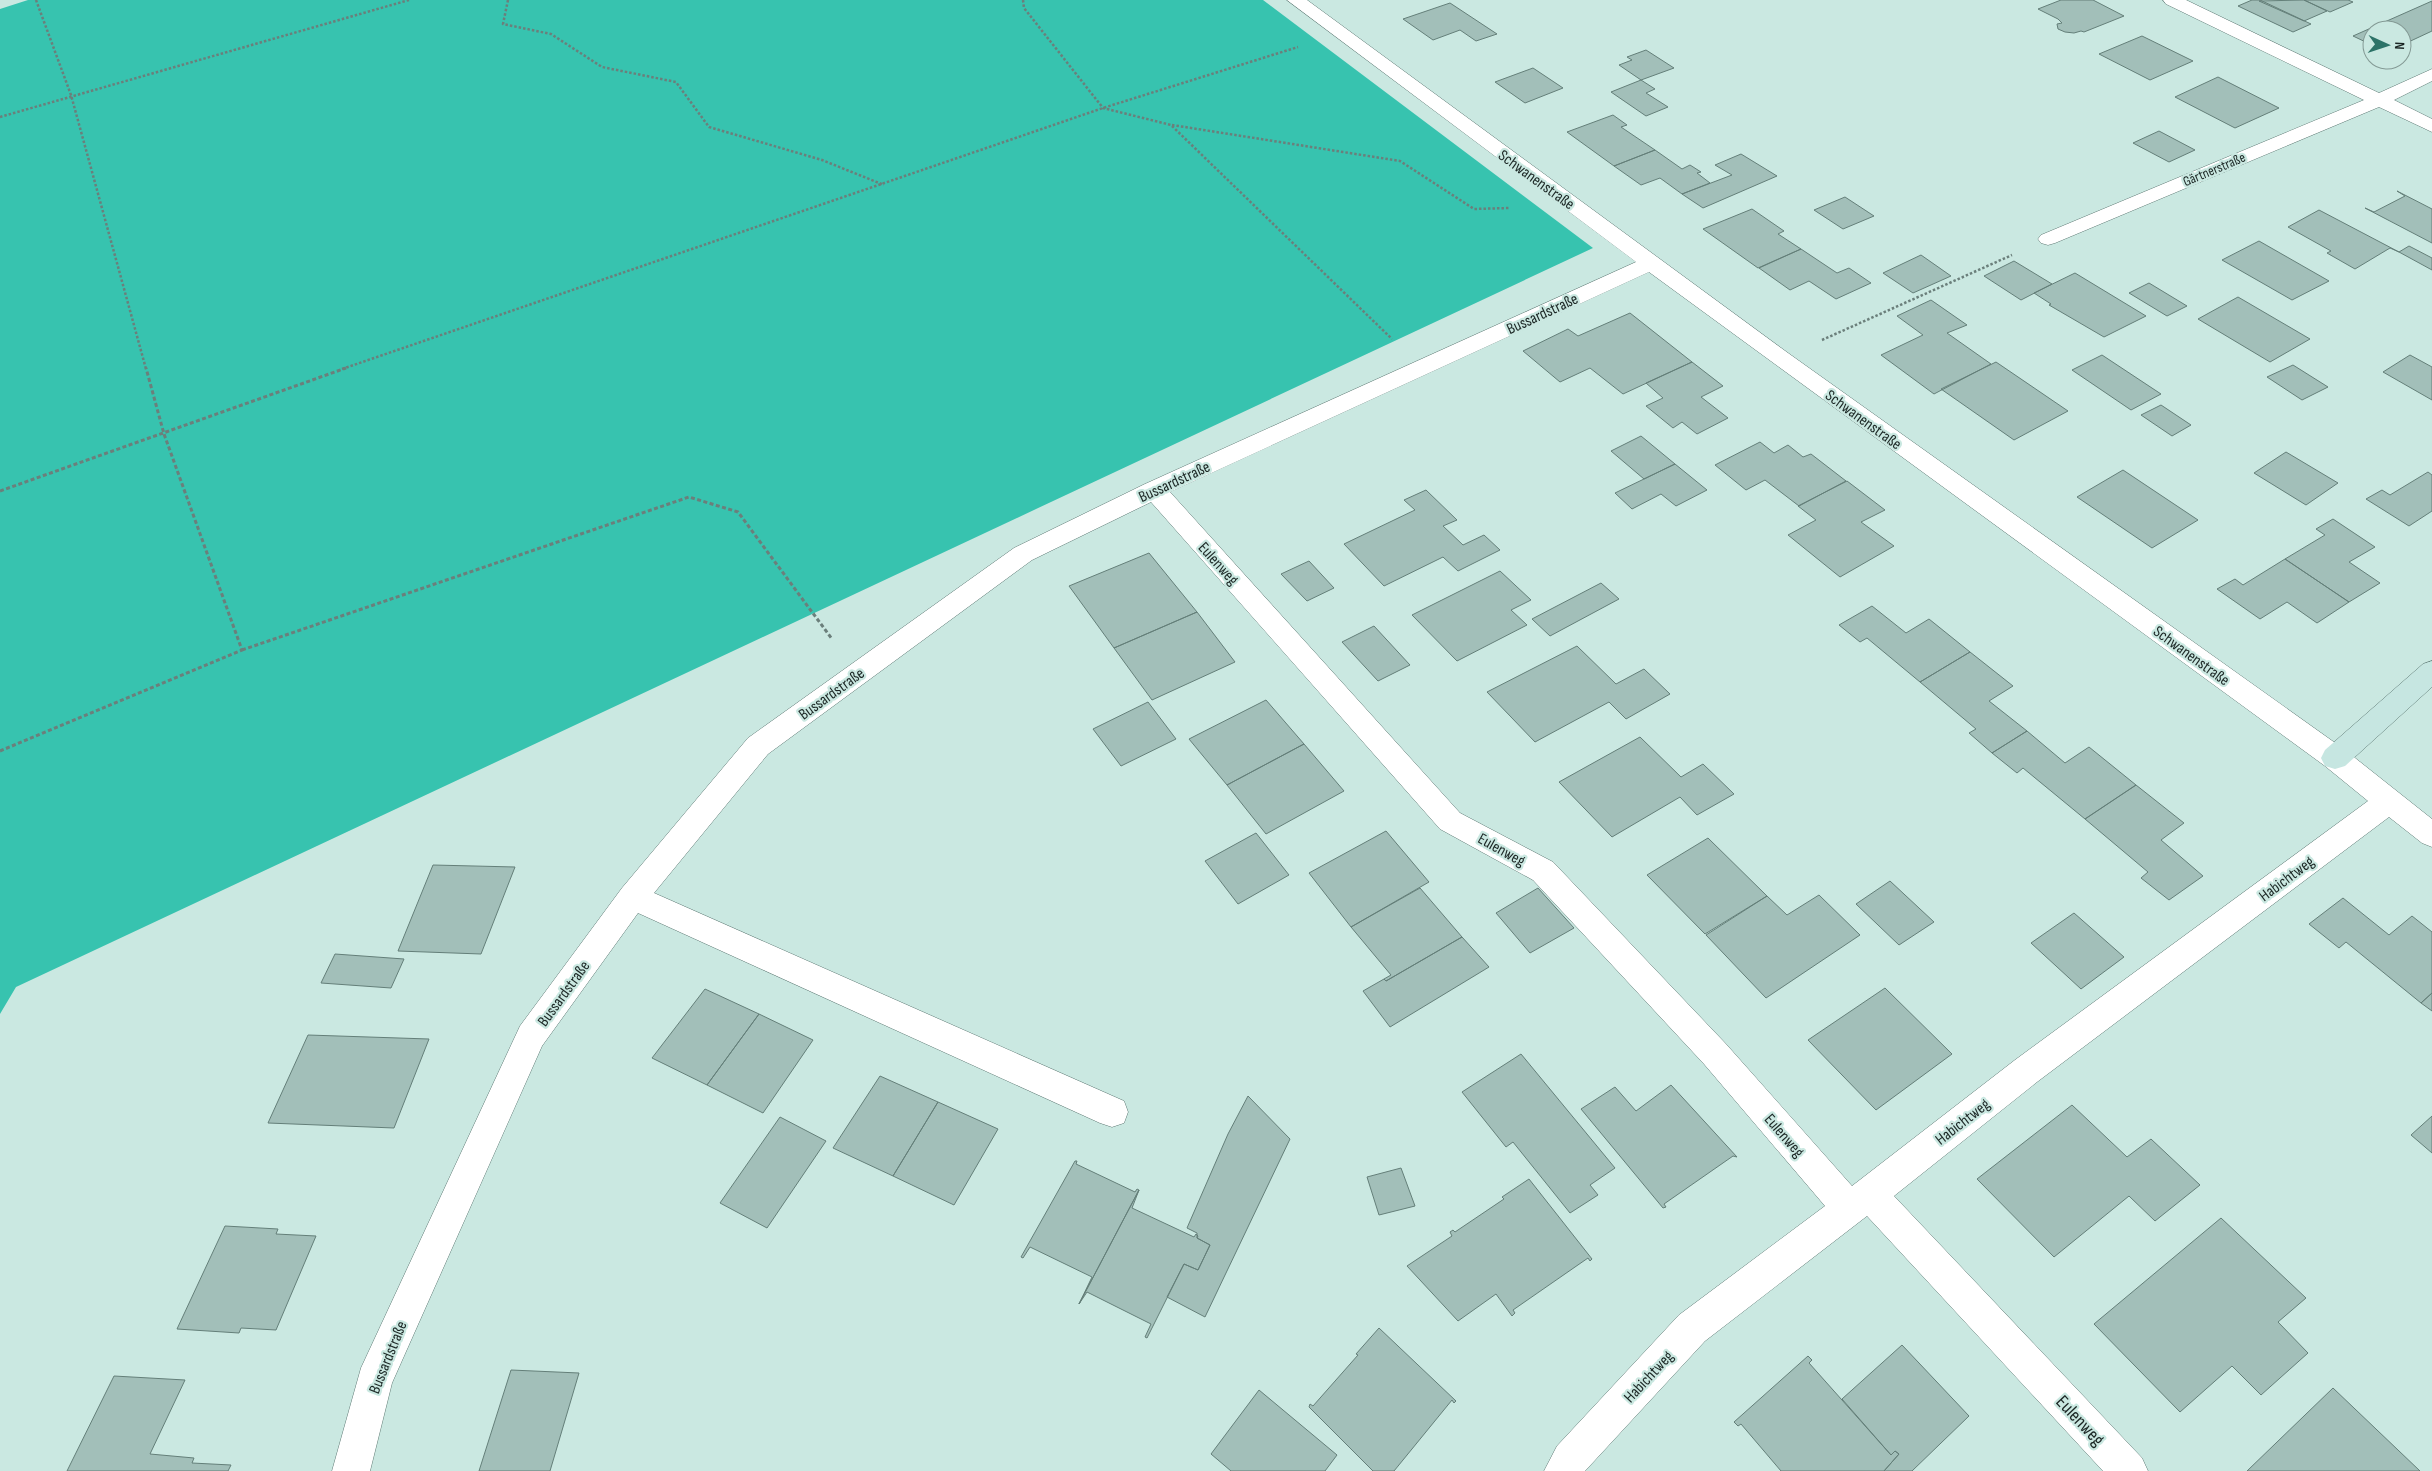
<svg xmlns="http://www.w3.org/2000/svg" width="2432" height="1471" font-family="'Sofia Sans Condensed',sans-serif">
<rect width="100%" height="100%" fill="#cae8e1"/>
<path fill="#37c3af" d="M28 0H1263L1593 248 16 987 0 1014V9Z"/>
<path fill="#a2bfb9" stroke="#647f79" d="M2061 0H2093L2124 16 2084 32 2081 31 2074 33 2065 32 2058 29 2057 24 2062 23 2058 19 2038 9Z
M2252 0H2260L2311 24 2293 32 2238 6Z
M2304 0H2348L2353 2 2330 12Z
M2304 0 2327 11 2304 21 2259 1Z
M2432 1V31L2402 45V30H2372V45L2353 36Z
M1450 3 1497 34 1476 41 1460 30 1433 40 1403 19Z
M2142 36 2193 61 2150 80 2099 54Z
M1646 50 1674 68 1641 80 1619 65 1632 60 1627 57Z
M1533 68 1563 88 1525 103 1495 82Z
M2218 77 2279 108 2235 128 2175 97Z
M1641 80 1655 89 1646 93 1668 107 1646 116 1611 92Z
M1613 115 1627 125 1621 127 1655 150 1614 166 1567 132Z
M2159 131 2195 150 2169 162 2133 143Z
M1655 150 1682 169 1690 165 1701 172 1697 173 1710 183 1682 194 1660 178 1641 185 1614 166Z
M1741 154 1777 176 1703 208 1682 194 1732 175 1715 165Z
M2397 191 2432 209V243L2365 208 2374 212 2405 196Z
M1845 197 1874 216 1843 229 1814 210Z
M1752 209 1784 231 1778 234 1801 249 1758 268 1703 229Z
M2319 210 2399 252 2390 248 2355 269 2327 253 2331 251 2288 227Z
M2259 241 2329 281 2292 300 2222 260Z
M2409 246 2432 258V270L2399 252Z
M1801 249 1837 273 1849 268 1871 283 1836 299 1809 281 1790 290 1759 268Z
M1921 255 1951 276 1913 293 1883 273Z
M2014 261 2052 284 2021 300 1984 276Z
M2075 273 2146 316 2104 337 2049 305 2051 304 2034 293Z
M2149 283 2187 306 2167 316 2129 293Z
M2238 297 2310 339 2270 362 2198 319Z
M1931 300 1967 325 1947 333 1991 364 1934 394 1881 355 1923 335 1897 316Z
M1630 313 1692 362 1623 394 1590 368 1560 382 1523 351 1568 329 1578 336Z
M2102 355 2161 394 2131 410 2072 370Z
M2410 355 2432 367V400L2383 372Z
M1692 362 1723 386 1701 397 1728 418 1697 434 1682 422 1673 428 1646 406 1663 398 1646 383Z
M1996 362 2068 411 2014 440 1941 389Z
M2293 365 2328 387 2302 400 2267 377Z
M2161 405 2191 425 2172 436 2141 415Z
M1641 436 1675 464 1644 479 1611 451Z
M1760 442 1774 453 1788 445 1803 457 1811 454 1846 481 1799 506 1765 480 1746 490 1715 465Z
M2286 452 2338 483 2306 505 2254 473Z
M1675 464 1707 490 1676 506 1661 494 1632 509 1615 493Z
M2123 470 2198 520 2152 548 2077 497Z
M2428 472 2432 475V511L2409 526 2366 499 2382 490 2390 495Z
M1847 481 1885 510 1861 522 1894 546 1840 577 1788 535 1816 520 1798 506Z
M1426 490 1457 520 1443 526 1463 545 1484 535 1500 550 1458 571 1443 557 1384 586 1344 544 1415 510 1404 500Z
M2333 519 2375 547 2349 562 2380 583 2349 602 2285 559 2325 535 2316 529Z
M1149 553 1197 612 1114 648 1069 586Z
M2285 559 2349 602 2317 623 2287 602 2260 619 2217 589 2235 579 2243 585Z
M1309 561 1334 588 1307 601 1281 574Z
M1500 571 1531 600 1511 610 1527 625 1457 661 1412 615Z
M1601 583 1619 599 1550 636 1532 619Z
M1872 606 1906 633 1929 619 1970 652 1920 682 1867 638 1860 642 1839 625Z
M1197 612 1235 662 1152 700 1114 648Z
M1374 626 1410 665 1378 681 1342 642Z
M1577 646 1616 684 1644 669 1670 694 1626 719 1609 702 1535 742 1487 692Z
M1970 652 2013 686 1989 701 2027 731 1992 753 1969 733 1976 729 1920 682Z
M1266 700 1304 744 1227 785 1189 739Z
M1148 702 1176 739 1121 766 1093 729Z
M2027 731 2065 763 2089 747 2136 785 2085 819 2023 768 2017 773 1992 753Z
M1640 737 1681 777 1703 764 1734 794 1697 815 1680 797 1612 837 1559 782Z
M1304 744 1344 791 1266 834 1227 785Z
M2136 785 2184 823 2161 840 2203 876 2169 900 2141 878 2148 872 2085 819Z
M1386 831 1429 882 1351 927 1309 873Z
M1256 833 1289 875 1238 904 1205 861Z
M1708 838 1767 896 1705 934 1647 875Z
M433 865 515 867 481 954 398 951Z
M1890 881 1934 922 1899 945 1856 904Z
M1420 888 1462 937 1386 981 1384 979 1391 975 1351 927Z
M1538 888 1574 928 1530 953 1496 913Z
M1819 895 1860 935 1766 998 1706 935 1767 896 1787 915Z
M2343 898 2389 935 2412 916 2432 932V993L2421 1003 2346 942 2339 948 2309 924Z
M2074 913 2124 957 2081 989 2031 943Z
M1462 937 1489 967 1390 1027 1363 991 1384 979 1386 981Z
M335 954 404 959 391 988 321 983Z
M1885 988 1952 1054 1876 1110 1808 1040Z
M705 989 759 1014 707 1085 652 1058Z
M2432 993V1011L2421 1003Z
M759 1014 813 1040 763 1113 707 1085Z
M308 1035 429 1039 394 1128 268 1123Z
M1521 1054 1615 1168 1590 1185 1598 1195 1570 1213 1513 1142 1506 1147 1462 1092Z
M880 1076 938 1102 893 1176 833 1148Z
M1671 1085 1737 1157 1733 1156 1664 1204 1666 1207 1663 1208 1581 1109 1615 1087 1636 1111Z
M1248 1096 1290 1139 1205 1317 1167 1297 1184 1264 1198 1270 1210 1245 1197 1238V1233L1187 1228 1228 1134Z
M938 1102 998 1129 954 1205 893 1176Z
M2072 1105 2127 1157 2151 1139 2200 1185 2155 1221 2129 1196 2054 1257 1977 1179Z
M2432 1116V1153L2411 1135Z
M780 1117 826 1141 767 1228 720 1203Z
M1075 1161H1077L1076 1164 1135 1192 1137 1189 1139 1190 1079 1304 1092 1277 1030 1247 1023 1258 1021 1257Z
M1401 1168 1415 1206 1379 1215 1367 1177Z
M1529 1179 1592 1259 1590 1261 1588 1258 1513 1310 1515 1313 1512 1316 1496 1294 1458 1321 1407 1266 1452 1236 1450 1232 1453 1230 1455 1232 1504 1199 1502 1197Z
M1139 1190 1132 1208 1194 1237 1196 1234 1198 1236 1197 1238 1210 1245 1198 1270 1184 1264 1147 1338 1145 1337 1151 1324 1087 1292 1079 1304Z
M2221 1218 2306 1298 2278 1322 2308 1353 2261 1395 2232 1366 2180 1412 2094 1324Z
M225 1226 278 1229 276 1234 316 1236 276 1330 241 1328 239 1333 177 1329Z
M1379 1328 1456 1401 1454 1403 1452 1400 1394 1471H1373L1309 1407 1310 1404 1313 1406 1358 1355 1356 1354Z
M1902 1345 1969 1416 1912 1471H1884L1899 1454 1895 1451 1891 1455 1842 1399Z
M1808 1356 1812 1360 1809 1363 1891 1455 1895 1451 1899 1454 1884 1471H1781L1741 1424 1738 1426 1734 1422Z
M511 1370 579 1373 550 1471H479Z
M114 1376 185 1380 150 1454 194 1458 192 1463 231 1465 228 1471H67Z
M2333 1388 2420 1471H2247Z
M1259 1390 1337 1455 1325 1471H1231L1211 1454Z"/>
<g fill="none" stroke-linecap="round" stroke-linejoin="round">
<g stroke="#5e7974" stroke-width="1">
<path id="street" d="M1287 0H1307L1788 353 2345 750 2432 819V847L2422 843 2389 817 2037 1082 1894 1196 2142 1458 2148 1471H2103L1867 1216 1705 1341 1585 1471H1544L1557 1446 1679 1315 1825 1206 1704 1064 1533 880 1440 829 1151 502 1032 560 768 754 654 893 1124 1101 1128 1112 1124 1123 1112 1127 1100 1123 638 913 542 1046 392 1383 370 1471H332L361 1368 520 1026 622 888 748 738 1014 548 1145 484 1636 262ZM1649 272 2325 766 2368 801 2015 1060 1852 1186 1726 1044 1553 862 1460 813 1170 492Z
M2163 0H2186L2379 93 2432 69V81L2394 100 2432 119V132L2379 107 2055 243 2048 245 2041 243 2038 239 2041 235 2364 100 2166 4Z"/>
</g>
<g stroke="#5e7974" stroke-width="1">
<path id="secondary" d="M2432 661V687L2345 766 2335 769 2325 766 2321 758 2325 750 2423 664Z"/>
</g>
<path stroke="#6b7f7b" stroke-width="2.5" stroke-dasharray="2.5 2" stroke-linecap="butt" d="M36 0 71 95 146 369
M508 0 503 24 551 34 602 67 676 82 709 127 822 160 884 185
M1023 0 1024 8 1103 108 1171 125 1392 339
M0 117 409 0
M1172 125 1400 161 1474 209 1509 208
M1822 340 2012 255
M342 369 1103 108 1298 47"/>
<path stroke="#6b7f7b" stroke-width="3" stroke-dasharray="4 2.5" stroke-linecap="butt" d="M0 491 346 368
M242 650 689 497 738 512 832 639
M0 751 242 650 164 434 146 368"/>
<use href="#street" fill="#fff" fill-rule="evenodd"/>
<use href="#secondary" fill="#c6e6e1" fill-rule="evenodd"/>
</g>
<g text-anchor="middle" stroke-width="4.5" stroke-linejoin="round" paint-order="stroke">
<g font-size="14" fill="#1b2624" stroke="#cae8e1">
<text transform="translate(2214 169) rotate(-23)" y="5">Gärtnerstraße</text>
</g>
<g font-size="16" fill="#1b2624" stroke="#cae8e1">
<text transform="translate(1537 179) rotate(36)" y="6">Schwanenstraße</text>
<text transform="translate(1542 313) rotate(-25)" y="6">Bussardstraße</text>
<text transform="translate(1864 419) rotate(36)" y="6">Schwanenstraße</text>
<text transform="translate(1174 481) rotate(-25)" y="6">Bussardstraße</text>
<text transform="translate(1219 563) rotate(48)" y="6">Eulenweg</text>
<text transform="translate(2192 655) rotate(36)" y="6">Schwanenstraße</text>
<text transform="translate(831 693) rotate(-36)" y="6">Bussardstraße</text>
<text transform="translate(1502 849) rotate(29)" y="6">Eulenweg</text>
<text transform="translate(2286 878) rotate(-37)" y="6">Habichtweg</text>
<text transform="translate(563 993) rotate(-54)" y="6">Bussardstraße</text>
<text transform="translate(1962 1121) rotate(-38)" y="6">Habichtweg</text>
<text transform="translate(1785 1135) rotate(49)" y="6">Eulenweg</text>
<text transform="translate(387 1357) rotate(-68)" y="6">Bussardstraße</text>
<text transform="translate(1648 1376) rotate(-47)" y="6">Habichtweg</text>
</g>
<g font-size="19" fill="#1b2624" stroke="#cae8e1">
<text transform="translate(2081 1420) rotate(47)" y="7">Eulenweg</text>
</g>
</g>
<g transform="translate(2387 45) rotate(93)"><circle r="24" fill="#cae8e1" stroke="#849a95"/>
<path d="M0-4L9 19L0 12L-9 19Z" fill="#2d7368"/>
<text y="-8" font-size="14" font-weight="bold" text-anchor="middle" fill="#1b2624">N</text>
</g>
</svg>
